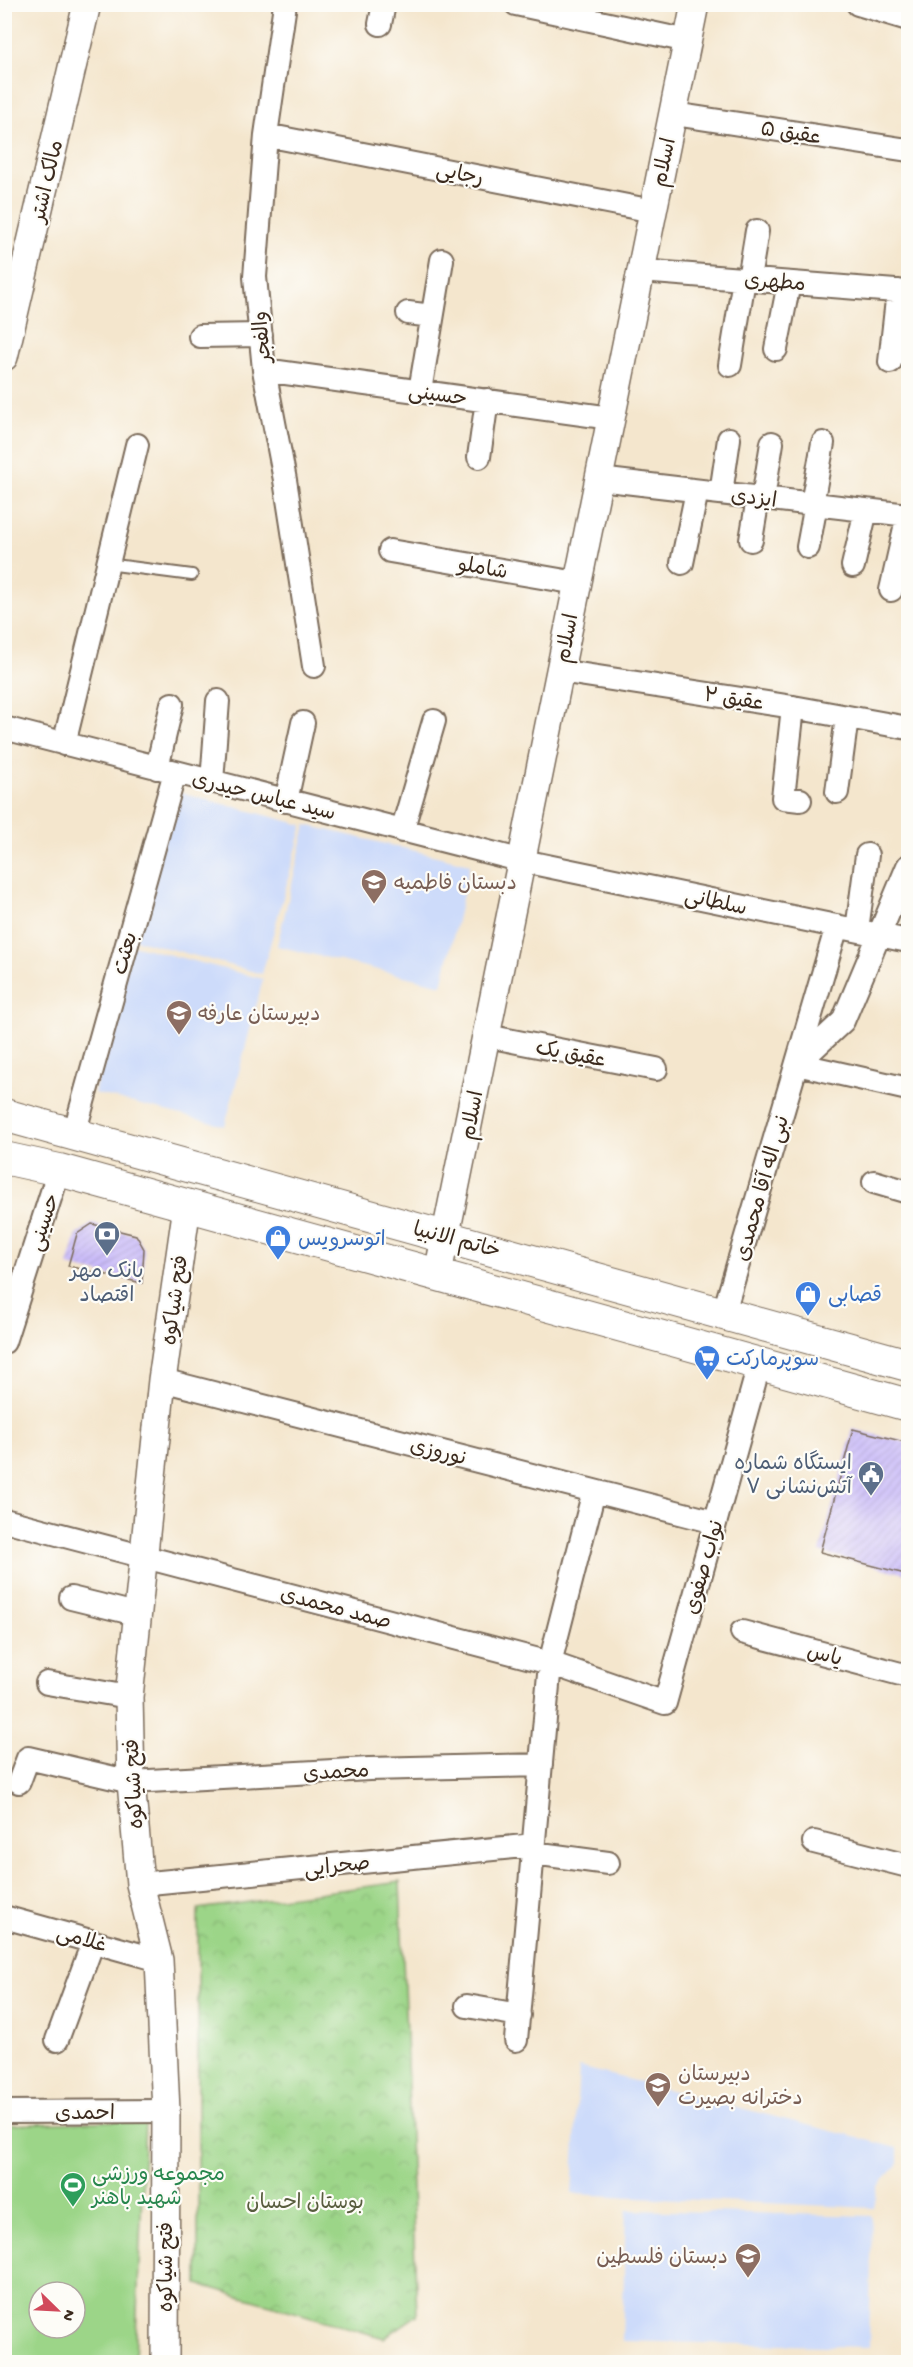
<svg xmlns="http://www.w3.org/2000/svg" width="913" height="2367" font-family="'Gochi Hand','Playpen Sans Arabic',sans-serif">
<defs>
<pattern id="park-crowns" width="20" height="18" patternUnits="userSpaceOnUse" patternTransform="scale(1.5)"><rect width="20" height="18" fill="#9cd588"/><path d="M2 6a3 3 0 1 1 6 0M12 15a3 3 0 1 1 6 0" fill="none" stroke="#87b775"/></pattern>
<pattern id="building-hatch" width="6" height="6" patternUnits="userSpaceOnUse" patternTransform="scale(1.5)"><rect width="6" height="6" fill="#c7b8f9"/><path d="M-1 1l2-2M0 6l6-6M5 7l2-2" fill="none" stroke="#ac9ed5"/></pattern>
</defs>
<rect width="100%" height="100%" fill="#fdfcf7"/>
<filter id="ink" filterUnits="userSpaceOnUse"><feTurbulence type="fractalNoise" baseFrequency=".0167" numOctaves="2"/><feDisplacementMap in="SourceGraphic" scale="12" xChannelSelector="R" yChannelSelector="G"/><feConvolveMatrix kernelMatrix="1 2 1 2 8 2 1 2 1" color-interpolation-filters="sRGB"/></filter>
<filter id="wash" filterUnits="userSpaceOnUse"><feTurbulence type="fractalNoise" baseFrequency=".008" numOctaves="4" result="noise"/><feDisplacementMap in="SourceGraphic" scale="24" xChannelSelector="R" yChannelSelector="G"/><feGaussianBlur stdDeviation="1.35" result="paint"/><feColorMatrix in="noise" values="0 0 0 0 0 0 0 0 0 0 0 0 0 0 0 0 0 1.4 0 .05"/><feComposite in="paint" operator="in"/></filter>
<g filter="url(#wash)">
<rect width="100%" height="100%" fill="#f4e6cd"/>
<path fill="#cddbfa" d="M174 791 303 825 262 974 134 939Z
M306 825 470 864 442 985 277 946Z
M132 945 263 979 225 1126 94 1093Z
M579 2067 898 2148V2165L878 2186 874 2208 572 2194Z
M626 2210 872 2216 869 2347 622 2341Z"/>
<path fill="#9cd588" stroke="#6c8053" stroke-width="1.5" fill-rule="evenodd" d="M145 2120 135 2362H5L4 2125ZM39 2292H75V2328H39Z"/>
<path fill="url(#park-crowns)" stroke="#6c8053" stroke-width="1.5" d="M400 1882 417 2315 384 2338 198 2284V1909Z"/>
<g id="blocks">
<path fill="url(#building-hatch)" d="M92 1224 136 1235 144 1249 142 1283 68 1266 77 1234Z
M853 1429 909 1443V1575L820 1552Z"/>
</g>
</g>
<g filter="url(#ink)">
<use href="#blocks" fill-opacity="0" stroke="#7c6c5b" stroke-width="1.5"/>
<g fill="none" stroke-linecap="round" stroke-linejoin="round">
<g stroke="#7c6c5b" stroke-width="14">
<path id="service" d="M107 564 192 575"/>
</g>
<g stroke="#7c6c5b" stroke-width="26">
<path id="minor" d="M285 4 266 135 255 277 264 370 285 480 314 666
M516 4 688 41
M858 4 908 19
M380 24 384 4
M674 114 908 150
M266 135 653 211
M641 271 908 292
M749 279 757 231
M408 313 432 316
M200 336 261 335
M776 349 789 283
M890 362 898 291
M730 365 744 279
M264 370 611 418
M420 391 442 260
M479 457 487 400
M599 479 908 515
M721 493 729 439
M763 498 772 443
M812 504 823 443
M751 540 758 498
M808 547 816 504
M390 551 577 583
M682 563 697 491
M853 566 866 510
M891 590 908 515
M559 671 793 707 908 728
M793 707 783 798 800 800
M4 728 523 861 908 941
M64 744 137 445
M157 768 172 704
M212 782 218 701
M837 792 847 717
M286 801 303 723
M402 831 434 721
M857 930 867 855
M487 1036 656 1069
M798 1063 843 1021 908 866
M797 1064 908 1089
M74 1134 175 772
M874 1182 908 1192
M724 1312 837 926
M4 1342 59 1170
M162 1380 715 1522
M4 1520 550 1663 665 1703 760 1362
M71 1598 136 1614
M742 1632 908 1676
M47 1683 129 1697
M19 1782 28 1758 131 1782 369 1769 541 1765
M814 1842 908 1866
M533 1853 608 1863
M140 1884 534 1845
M4 1917 159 1960
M467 2006 519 2015
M57 2040 93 1942
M516 2040 550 1663 594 1491
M4 2112 166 2111"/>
</g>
<g stroke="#7c6c5b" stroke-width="30">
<path id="tertiary" d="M4 357 87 4
M438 1273 695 4
M165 2362 166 2111 159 1960 140 1884 131 1782 129 1697 162 1380 187 1206"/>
</g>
<g stroke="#7c6c5b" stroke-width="34">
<path id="secondary" d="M4 1115 908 1365
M4 1158 59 1170 908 1405"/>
</g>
<use href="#service" stroke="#fff" stroke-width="10"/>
<use href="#minor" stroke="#fff" stroke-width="22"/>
<use href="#tertiary" stroke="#fff" stroke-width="27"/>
<use href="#secondary" stroke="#fff" stroke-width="32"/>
</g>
</g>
<defs>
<g id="school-pin" transform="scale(1.35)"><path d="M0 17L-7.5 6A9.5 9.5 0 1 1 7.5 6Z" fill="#8d6e63" stroke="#fdfcf7"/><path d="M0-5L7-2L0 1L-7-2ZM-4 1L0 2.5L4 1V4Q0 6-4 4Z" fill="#fff"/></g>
<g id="bank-pin" transform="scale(1.35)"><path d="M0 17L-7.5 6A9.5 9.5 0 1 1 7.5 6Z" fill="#5c6f8a" stroke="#fdfcf7"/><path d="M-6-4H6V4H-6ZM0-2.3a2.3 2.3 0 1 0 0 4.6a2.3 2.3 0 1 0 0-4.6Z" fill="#fff"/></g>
<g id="shop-pin" transform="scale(1.35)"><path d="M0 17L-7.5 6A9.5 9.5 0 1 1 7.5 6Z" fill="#3f7fe0" stroke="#fdfcf7"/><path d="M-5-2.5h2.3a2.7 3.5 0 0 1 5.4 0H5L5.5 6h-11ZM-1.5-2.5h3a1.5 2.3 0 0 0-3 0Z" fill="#fff"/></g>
<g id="supermarket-pin" transform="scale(1.35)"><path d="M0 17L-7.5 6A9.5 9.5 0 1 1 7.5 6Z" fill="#3f7fe0" stroke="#fdfcf7"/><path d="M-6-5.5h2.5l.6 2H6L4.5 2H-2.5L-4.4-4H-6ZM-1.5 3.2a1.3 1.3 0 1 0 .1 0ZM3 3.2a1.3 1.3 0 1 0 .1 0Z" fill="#fff"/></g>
<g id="civic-pin" transform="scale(1.35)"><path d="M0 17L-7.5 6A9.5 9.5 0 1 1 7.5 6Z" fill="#5c6f8a" stroke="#fdfcf7"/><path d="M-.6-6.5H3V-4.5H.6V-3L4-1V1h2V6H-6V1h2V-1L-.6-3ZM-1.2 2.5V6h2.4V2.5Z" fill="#fff"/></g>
<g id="stadium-pin" transform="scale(1.35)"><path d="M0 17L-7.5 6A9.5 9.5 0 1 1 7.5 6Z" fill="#2e9e5b" stroke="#fdfcf7"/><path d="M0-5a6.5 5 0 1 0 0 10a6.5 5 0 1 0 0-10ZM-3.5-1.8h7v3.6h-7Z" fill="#fff"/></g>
</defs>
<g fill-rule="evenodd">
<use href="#school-pin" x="374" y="882"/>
<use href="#school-pin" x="179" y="1013"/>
<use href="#bank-pin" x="107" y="1234"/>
<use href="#shop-pin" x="278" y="1238"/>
<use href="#shop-pin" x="808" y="1294"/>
<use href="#supermarket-pin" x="707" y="1358"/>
<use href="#civic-pin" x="871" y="1474"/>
<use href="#school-pin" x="658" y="2085"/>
<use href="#stadium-pin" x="73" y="2185"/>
<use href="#school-pin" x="748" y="2256"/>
</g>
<g text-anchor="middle" stroke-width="4.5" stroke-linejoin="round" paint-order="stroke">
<g font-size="21" fill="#3b2a1e" stroke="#fdfcf7">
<text transform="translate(791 132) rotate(9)" y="7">عقیق ۵</text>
<text transform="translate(663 162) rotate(-78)" y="7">اسلام</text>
<text transform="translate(460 173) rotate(11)" y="7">رجایی</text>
<text transform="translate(46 181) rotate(-77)" y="7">مالک اشتر</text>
<text transform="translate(775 281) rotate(4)" y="7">مطهری</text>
<text transform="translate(261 337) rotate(-95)" y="7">والفجر</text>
<text transform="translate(438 394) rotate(8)" y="7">حسینی</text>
<text transform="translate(754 497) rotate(7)" y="7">ایزدی</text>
<text transform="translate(483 567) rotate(10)" y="7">شاملو</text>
<text transform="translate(566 638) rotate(-79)" y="7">اسلام</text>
<text transform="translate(734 698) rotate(9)" y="7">عقیق ۲</text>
<text transform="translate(264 795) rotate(14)" y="7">سید عباس حیدری</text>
<text transform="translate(716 901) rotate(12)" y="7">سلطانی</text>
<text transform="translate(124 953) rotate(-74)" y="7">بعثت</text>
<text transform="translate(571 1053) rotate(11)" y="7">عقیق یک</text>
<text transform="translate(471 1115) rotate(-79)" y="7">اسلام</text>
<text transform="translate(761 1188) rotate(-74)" y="7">نبی اله آقا محمدی</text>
<text transform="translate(43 1222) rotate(-72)" y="7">حسینی</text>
<text transform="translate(457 1239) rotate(15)" y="7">خاتم الانبیا</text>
<text transform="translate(174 1300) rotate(-82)" y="7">فتح شیاکوه</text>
<text transform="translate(439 1451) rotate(14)" y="7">نوروزی</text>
<text transform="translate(703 1567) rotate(-74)" y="7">نواب صفوی</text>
<text transform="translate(336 1607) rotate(15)" y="7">صمد محمدی</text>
<text transform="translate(825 1654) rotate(15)" y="7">یاس</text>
<text transform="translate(336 1771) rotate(-3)" y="7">محمدی</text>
<text transform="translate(133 1784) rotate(-93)" y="7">فتح شیاکوه</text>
<text transform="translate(337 1865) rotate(-6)" y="7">صحرایی</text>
<text transform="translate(82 1938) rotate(16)" y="7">غلامی</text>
<text x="85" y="2119">احمدی</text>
<text transform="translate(165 2267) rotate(-90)" y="7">فتح شیاکوه</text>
</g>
<g font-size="21" fill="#785e54" stroke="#fdfcf7" text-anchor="start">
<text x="394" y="889">دبستان فاطمیه</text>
<text x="198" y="1020">دبیرستان عارفه</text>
<text x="678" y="2080">دبیرستان<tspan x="678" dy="24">دخترانه بصیرت</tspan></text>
<text x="728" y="2263" text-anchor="end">دبستان فلسطین</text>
</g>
<g font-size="21" fill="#366cbe" stroke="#fdfcf7" text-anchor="start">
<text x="298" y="1245">اتوسرویس</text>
<text x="828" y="1301">قصابی</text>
<text x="726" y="1365">سوپرمارکت</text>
</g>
<g font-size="21" fill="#4e5e75" stroke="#fdfcf7">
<text x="107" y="1277">بانک مهر<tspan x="107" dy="24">اقتصاد</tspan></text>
<text x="852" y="1469" text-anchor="end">ایستگاه شماره<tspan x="852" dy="24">۷ آتش‌نشانی</tspan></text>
</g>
<g font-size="21" fill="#27864d" stroke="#fdfcf7" text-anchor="start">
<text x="92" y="2180">مجموعه ورزشی<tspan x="92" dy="24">شهید باهنر</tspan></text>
</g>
<g font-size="21" fill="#585d3e" stroke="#fdfcf7">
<text x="305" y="2208">بوستان احسان</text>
</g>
</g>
<rect width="913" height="2367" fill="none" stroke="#fdfcf7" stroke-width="24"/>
<g transform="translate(57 2310) rotate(114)"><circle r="28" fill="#fdfcf7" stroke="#afa8a0" stroke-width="1.5"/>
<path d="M0-4.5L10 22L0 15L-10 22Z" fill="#d1495b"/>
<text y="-9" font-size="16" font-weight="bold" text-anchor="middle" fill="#3b2a1e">N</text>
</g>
</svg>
